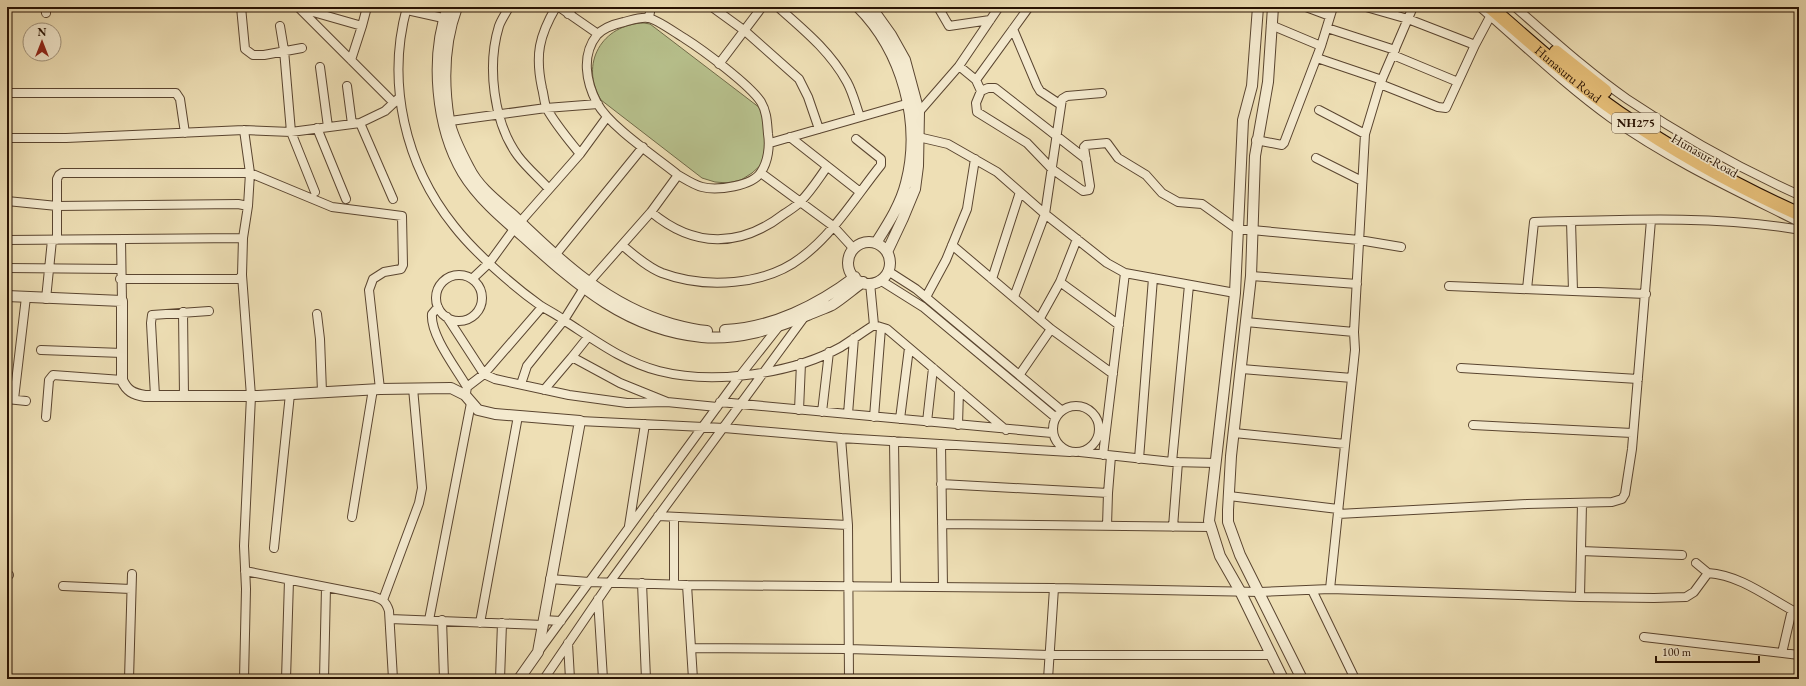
<svg xmlns="http://www.w3.org/2000/svg" width="1806" height="686" font-family="'EB Garamond',serif">
<rect width="100%" height="100%" fill="#eedfb5"/>
<filter id="stains"><feTurbulence type="fractalNoise" baseFrequency=".005" numOctaves="4"/><feColorMatrix values="0 0 0 0 .2 0 0 0 0 .09 0 0 0 0 .02 0 0 0 .5 -.17"/></filter>
<radialGradient id="worn" r=".72"><stop offset=".6" stop-color="#630" stop-opacity="0"/><stop offset="1" stop-color="#630" stop-opacity=".3"/></radialGradient>
<path fill="#b8c28e" stroke="#706a48" d="M644 23 650 24 760 108 770 132 762 164 752 173 741 180 728 183 715 182 702 178 601 100C579 64 602 24 644 23Z"/>
<g fill="none" stroke-linecap="round" stroke-linejoin="round">
<g stroke="#5a4530" stroke-width="10">
<path id="minor" d="M45 7 46 13
M241 7 245 49 253 55H264L302 48
M298 7 394 103
M407 7C386 83 405 165 454 226 475 253 513 286 541 306 549 311 558 315 565 321 596 341 624 362 659 371 714 385 792 374 841 347 852 340 863 332 874 325L870 283
M509 7C506 13 501 20 499 26 487 65 493 122 518 156 527 168 539 178 549 189
M556 7C539 36 535 55 542 88 544 95 544 103 547 109 556 125 568 139 580 154
M559 7 598 34
M712 7 745 31 799 79 808 97 819 129
M778 7C804 30 830 51 847 82 853 93 856 106 860 117
M938 7 949 26 990 20
M1306 7 1330 16
M1366 7 1408 19 1475 45 1492 13
M1480 7C1523 44 1565 85 1611 118 1670 160 1735 190 1799 222
M1515 7C1551 38 1588 72 1627 99 1682 136 1739 168 1799 195
M299 8 362 26 367 7
M407 10 443 18
M568 14 574 7
M649 17 651 7
M1271 25 1321 46 1333 7
M280 26 284 50 291 132 315 192
M1327 28 1395 50
M1013 29 1037 86 1040 91 1061 105
M1393 55 1458 82
M1317 58 1382 80
M351 60 362 26
M719 64 762 7
M959 66 976 80 981 91 976 103 977 112 1027 143 1052 169 1083 191 1089 190 1090 186 1084 147 1086 145 1107 143 1118 158 1146 175 1162 193 1178 202 1202 204 1238 230H1252L1359 240 1401 247
M320 67 328 127
M976 80 1029 7
M1380 84 1438 107 1446 108 1475 45
M347 86 352 124
M981 91 988 88H995L1086 159
M7 93H176L180 99 185 133
M1319 110 1365 134
M919 112 959 66 999 7
M443 122 546 108 598 104
M360 123 393 199
M317 128 346 199
M244 130 250 173 332 207 402 216 403 265 401 269 384 272 373 279 369 290 380 389
M914 136 948 144 997 172 1045 214 1107 263 1125 273 1235 293
M790 137 860 192
M7 138H66L244 130 291 132 360 123 385 111 400 97
M1256 140 1282 145 1284 143 1321 46
M770 143 913 102
M1316 158 1362 181
M761 173 833 226 854 249
M7 201 57 206 238 204 248 206 243 238 242 275 239 279H120
M651 212C694 248 740 248 784 214 790 210 797 206 801 201 811 191 819 178 827 167
M1571 221 1573 291
M7 240 243 238
M57 240V179L59 175 62 173H250L248 206
M121 240 122 301
M622 245C634 255 647 267 662 273 705 289 765 286 802 257 834 233 856 196 881 165V159L856 139
M952 245 1051 329 1113 374
M552 259 643 147
M7 268 120 269
M888 271 916 289 1061 410
M242 275 251 396 244 546 246 589 244 679
M436 298a23 23 0 1 1 46 0a23 23 0 1 1-46 0Z
M1251 276 1357 284
M472 279 490 262 514 229 580 154 607 117
M992 279 1020 192
M880 280 923 307 1055 417
M1060 282 1119 325
M1449 286 1646 294
M1527 289 1534 222C1620 220 1709 215 1795 229L1799 225
M926 297 946 260 967 209 975 159
M1014 297 1045 214 1062 99 1067 96 1102 93
M46 299 52 240
M438 307 432 314C430 335 456 368 467 387L466 393
M183 312 184 396
M317 314 320 339 322 392
M447 317 484 374 495 379 569 395 627 403 667 402
M1040 318 1060 282 1077 239
M1246 322 1354 332
M874 325 887 329 1006 430
M41 350 122 353
M572 357 588 337
M1461 368 1638 379
M1242 369 1352 378
M1020 374 1051 329
M521 384 527 366 564 320 584 288 651 212 678 175C685 179 694 185 702 187 717 191 753 186 761 172 768 162 770 146 768 134 767 123 767 112 761 102 750 85 703 50 684 38 677 34 655 18 648 18 640 17 632 20 624 22 615 24 603 28 597 35 581 55 586 82 597 103 610 127 656 157 678 175
M467 387 484 374 542 307
M544 390 572 357 620 383 667 402 717 407
M155 396 151 323 152 315 209 311
M7 399 26 401
M14 399 26 297
M720 402 1052 433
M1053 429a23 23 0 1 1 46 0a23 23 0 1 1-46 0Z
M799 410 801 363
M822 412 829 352
M848 414 854 338
M46 417 49 380 53 375 122 380
M874 417 881 328
M900 419 909 348
M580 421 724 428 841 438 848 525 849 679
M927 422 933 368
M958 425 959 390
M1473 425 1632 433
M1234 433 1345 444
M841 438 1070 452
M894 441 896 586
M941 444 943 587
M1080 452 1172 462 1216 463
M1103 455 1125 273
M1139 459 1153 278
M1172 462 1189 285
M941 484 1108 493 1111 456
M1229 496 1338 509
M1338 514 1527 504 1612 502 1622 499 1625 494 1632 449 1651 220
M658 516 848 525
M352 517 373 389
M674 517V584
M942 524 1211 527
M629 526 645 424
M1107 526 1108 493
M1173 527 1178 462
M274 548 290 394
M1581 551 1682 555
M1696 563 1708 573
M245 571 372 596C382 599 386 601 389 611L393 679
M7 575H9
M550 579 589 582 687 585 1054 588 1260 592 1330 589 1580 597 1654 598 1686 597 1694 592 1708 573C1741 575 1770 599 1799 614
M642 583 646 679
M687 585 693 679
M63 586 131 589
M1330 589 1355 350 1354 332 1365 134 1380 84 1413 7
M1312 590 1355 679
M1580 597 1582 503
M598 599 603 679
M383 600 419 503 422 488 413 388
M390 619 543 625
M429 620 471 403
M442 620 444 679
M543 620 561 621
M480 623 518 416
M1644 637 1799 655
M568 643 570 679
M691 648 848 649 1049 655H1272
M538 652 739 377 780 325
M1782 653 1792 610
M129 679 132 574
M286 679 289 580
M324 679 326 587
M500 679 502 623
M544 679 610 582 805 316
M1048 679 1054 588"/>
</g>
<g stroke="#5a4530" stroke-width="12">
<path id="tertiary" d="M448 7C430 57 436 127 463 173 478 198 503 219 525 238 578 286 628 330 702 337 739 340 774 329 808 315 816 311 824 309 832 305 843 298 853 289 863 282
M457 7C444 42 443 83 449 120 452 136 461 153 469 168 478 187 498 202 514 216 560 261 608 306 672 324 683 327 696 330 707 331
M858 7C902 51 922 122 906 183 901 204 888 224 876 243
M871 7 891 35 905 60 919 112 918 166 915 189 903 218 887 252
M1258 7 1252 86 1243 120 1235 293 1209 521 1220 556 1240 591 1283 679
M1273 7 1268 82 1255 156 1251 276 1231 456 1228 510V522L1240 555 1302 679
M848 263a21 21 0 1 1 42 0a21 21 0 1 1-42 0Z
M7 296 122 301V380C127 391 133 394 145 396H258L380 389 451 388 465 395 478 410 495 414 580 421 538 652 519 679
M725 330C772 328 818 305 855 277"/>
</g>
<g stroke="#281203" stroke-width="15">
<g id="trunk">
<path id="s1" d="M1490 7C1532 43 1573 81 1619 113 1676 152 1736 186 1799 214"/>
<path d="M1556 52 1605 91"/>
</g>
</g>
<use href="#minor" stroke="#f4eacf" stroke-width="8"/>
<use href="#tertiary" stroke="#f4eacf" stroke-width="10"/>
<use href="#trunk" stroke="#e7c07a" stroke-width="13"/>
</g>
<g text-anchor="middle" stroke-width="3.5" stroke-linejoin="round" paint-order="stroke">
<rect fill="#f4eacf" stroke="#655340" stroke-width="1" x="1612" y="113" width="48" height="20" rx="3"/>
<g font-size="12" font-weight="bold" fill="#281203">
<text x="1636" y="127">NH275</text>
</g>
<g font-size="13" fill="#281203" stroke="#f4eacf">
<text dy="5" stroke="none"><textPath href="#s1" startOffset="103">Hunasuru Road</textPath></text>
<text transform="translate(1705 155) rotate(30)" y="5">Hunasur Road</text>
</g>
</g>
<rect width="1806" height="686" fill="none" stroke="#eedfb5" stroke-width="24"/>
<rect x="8" y="8" width="1790" height="670" fill="none" stroke="#281203" stroke-width="2"/>
<rect x="12" y="12" width="1782" height="662" fill="none" stroke="#281203"/>
<g transform="translate(42 42)"><circle r="19" fill="#f4eacf" stroke="#a2947d"/>
<path d="M0-3L7 15L0 10L-7 15Z" fill="#8f2418"/>
<text y="-6" font-size="11" font-weight="bold" text-anchor="middle" fill="#281203">N</text>
</g>
<path d="M1656 656v6h103v-6" fill="none" stroke="#281203" stroke-width="2"/>
<text x="1662" y="656" font-size="12" fill="#281203" stroke="#f4eacf" stroke-width="3" paint-order="stroke">100 m</text>
<rect width="100%" height="100%" filter="url(#stains)"/>
<rect width="100%" height="100%" fill="url(#worn)"/>
</svg>
